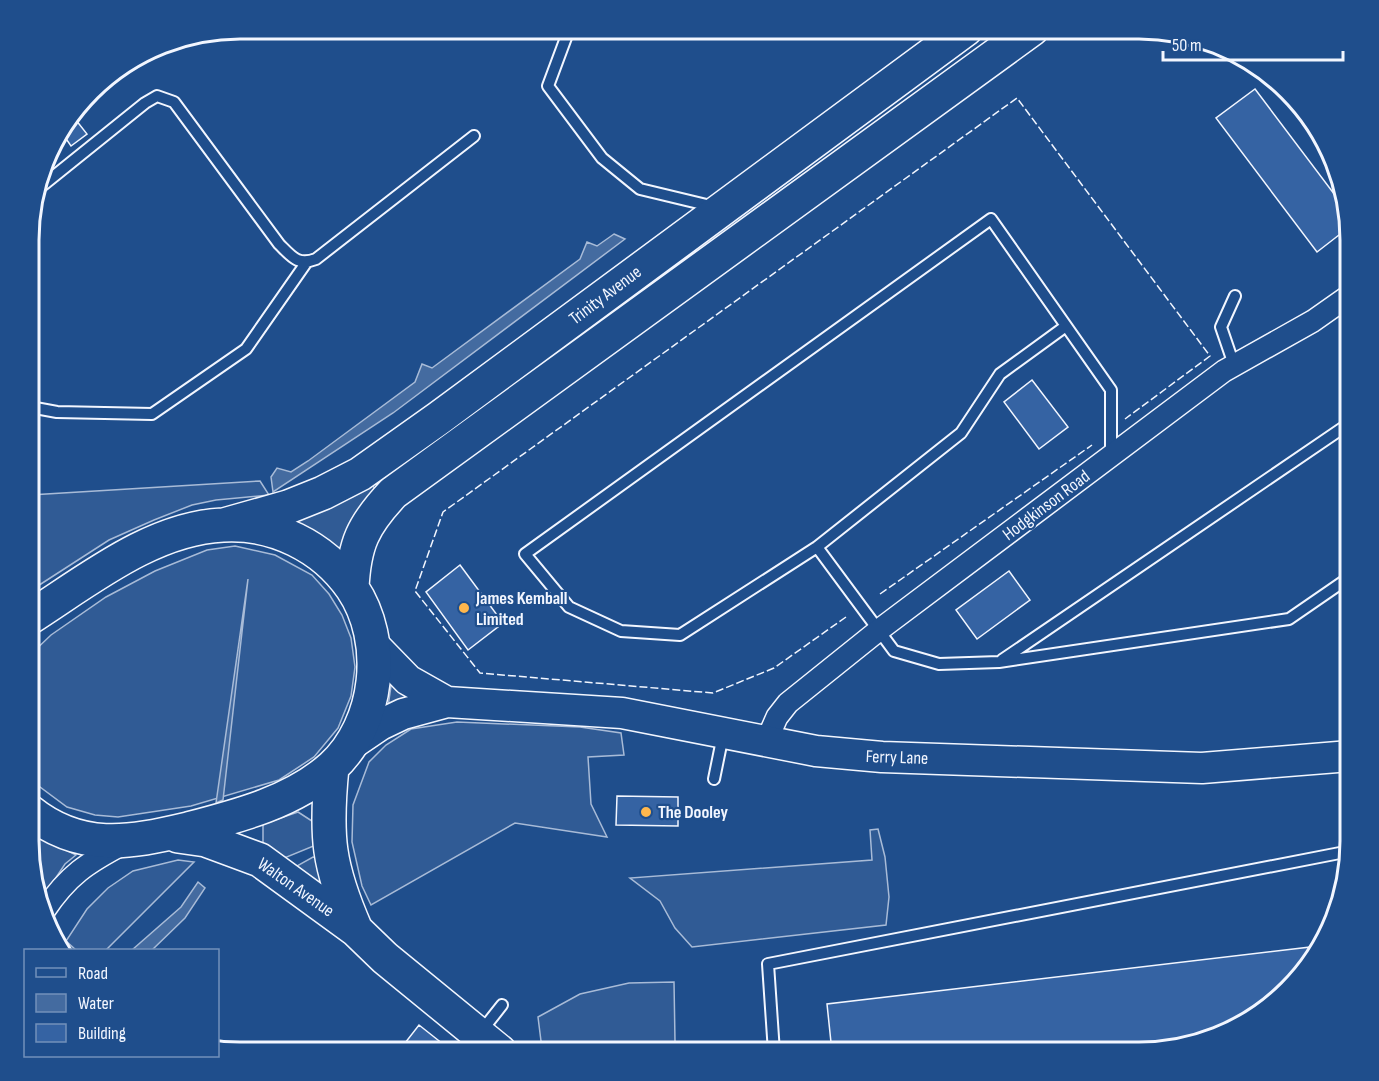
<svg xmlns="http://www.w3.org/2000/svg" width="1379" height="1081" font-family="'Sofia Sans Condensed',sans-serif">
<rect width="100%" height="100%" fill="#1f4e8c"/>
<path fill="#305b95" stroke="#a8bbd7" stroke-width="1.5" d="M260 481 269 495 216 500 192 505 154 520 109 540 30 591V495Z
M372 484 377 493 343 552 328 540 294 521Z
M235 546 275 555 312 575 329 594 342 615 351 638 355 667 351 696 338 728 314 757 279 780 191 806 118 817 95 815 67 807 32 781 29 776V656L51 635 106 597 155 571 207 550Z
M392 679 415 696 388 707Z
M457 722 580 727 621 733 624 755 588 757 591 804 607 837 515 823 371 905 362 886 352 842 353 805 369 762 386 745 411 729Z
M298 812 315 823 316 845 282 859 263 845V824Z
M878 829 885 857 889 897 886 925 692 947 675 928 660 901 630 878 872 860 870 830Z
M29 831 76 855 65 864 43 897 39 892 29 856Z
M313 857 319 858 324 880 315 883 295 867Z
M178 860 194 862 106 950H76L66 941 87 909 108 888 133 871Z
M674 982 675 1041 681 1052H548L541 1041 538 1017 580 994 629 983Z"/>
<path fill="#446ba0" stroke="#a8bbd7" stroke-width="1.5" d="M614 234 625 239 393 413 273 492 271 477 277 468 291 472 308 461 415 382 422 364 432 368 580 259 587 242 597 246Z
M248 579 223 800 216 803Z
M198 882 205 888 185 918 152 950H132L181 907Z"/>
<path fill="#3563a3" stroke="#f2f6ff" stroke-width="1.5" d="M1255 89 1344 207 1348 228 1317 252 1216 118Z
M72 115 87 134 71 146 60 130Z
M1032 380 1068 427 1039 449 1004 402Z
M460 565 503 623 468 650 426 592Z
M1009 571 1030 600 977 639 956 610Z
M617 796 678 797V826L616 825Z
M1319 946 1298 981 1220 1036 1139 1052H832L827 1004Z
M419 1025 453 1052H398Z"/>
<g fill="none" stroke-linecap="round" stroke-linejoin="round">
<g stroke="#f2f6ff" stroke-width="14">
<path id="lane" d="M572 29 567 35 548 86 602 158 640 189 715 207
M38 189 145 103 157 96 174 102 279 244C292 257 298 266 316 259L474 136
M1066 326 1000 374 961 433 817 547 680 635 621 631 569 607 525 554 991 219 1111 390V455
M1234 365 1221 327 1235 296
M30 407 57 412 152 414 246 349 306 263
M817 547 894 651 939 664 999 662 1289 619 1350 577
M1002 660 1350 423
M714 779 723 735
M480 1033 502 1005
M774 1052 768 964 1350 851"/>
</g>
<g stroke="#f2f6ff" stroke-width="24">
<path id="street" d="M766 742 777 717 788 703 879 630 1224 371 1313 321 1350 295
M44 911C68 875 87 863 125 843"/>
</g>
<g stroke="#f2f6ff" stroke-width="33">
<path id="secondary" d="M372 643 408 680 447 702
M352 744 380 725 403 714 447 702 622 713 816 751 882 757 1202 768 1350 756"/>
</g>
<g stroke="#f2f6ff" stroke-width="36">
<path id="primary" d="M224 525 288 507 323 493 360 474 439 418 966 29
M352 588C354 544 363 525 393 493L1032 29
M332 767C325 836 328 866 356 930
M29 811C80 852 129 843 188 829 238 816 293 802 332 767 379 724 388 641 352 588 323 546 273 522 223 525 152 528 87 581 29 618
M178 836 206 840 260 860 356 930 385 958 500 1052"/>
</g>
<use href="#lane" stroke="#1f4e8c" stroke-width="10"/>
<use href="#street" stroke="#1f4e8c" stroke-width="21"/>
<use href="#secondary" stroke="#1f4e8c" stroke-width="30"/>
<use href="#primary" stroke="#1f4e8c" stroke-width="33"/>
<path stroke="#f2f6ff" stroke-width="1.5" stroke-dasharray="8 3" stroke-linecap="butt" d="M880 594 1092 445
M846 617 774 668 713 693 480 673 415 591 443 512 1017 98 1210 356 1125 419"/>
</g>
<g fill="#ffb74d" stroke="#1f4e8c" stroke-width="2">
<circle cx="464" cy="608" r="6"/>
<circle cx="646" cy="812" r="6"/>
</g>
<g text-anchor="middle" stroke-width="4.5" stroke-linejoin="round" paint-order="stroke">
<g font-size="18" fill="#f2f6ff" stroke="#1f4e8c">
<text transform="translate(605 295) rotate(-37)" y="6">Trinity Avenue</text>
<text transform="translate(1046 505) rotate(-37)" y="6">Hodgkinson Road</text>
<text transform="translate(897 757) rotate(2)" y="6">Ferry Lane</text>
<text transform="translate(296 887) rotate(35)" y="6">Walton Avenue</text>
</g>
<g font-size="18" font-weight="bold" fill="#f2f6ff" stroke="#1f4e8c" text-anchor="start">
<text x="476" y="604">James Kemball<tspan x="476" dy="21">Limited</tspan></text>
<text x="658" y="818">The Dooley</text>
</g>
</g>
<path d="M0 0H1379V1081H0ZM240 39H1139A201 201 0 0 1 1340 240V841A201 201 0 0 1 1139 1042H240A201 201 0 0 1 39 841V240A201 201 0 0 1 240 39Z" fill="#1f4e8c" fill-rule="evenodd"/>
<path fill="none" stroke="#f2f6ff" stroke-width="3" d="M240 39H1139A201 201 0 0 1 1340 240V841A201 201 0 0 1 1139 1042H240A201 201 0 0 1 39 841V240A201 201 0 0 1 240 39Z"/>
<rect x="24" y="949" width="195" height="108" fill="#1f4e8c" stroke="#7391ba" stroke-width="1.5"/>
<rect x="36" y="968" width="30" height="9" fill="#1f4e8c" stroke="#7391ba" stroke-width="1.5"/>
<text x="78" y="979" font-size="18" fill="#f2f6ff">Road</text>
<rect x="36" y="994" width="30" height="18" fill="#446ba0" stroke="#7391ba" stroke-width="1.5"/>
<text x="78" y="1009" font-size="18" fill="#f2f6ff">Water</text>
<rect x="36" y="1024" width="30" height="18" fill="#3563a3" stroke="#7391ba" stroke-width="1.5"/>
<text x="78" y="1039" font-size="18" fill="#f2f6ff">Building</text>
<path d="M1163 51v9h180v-9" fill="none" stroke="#f2f6ff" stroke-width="3"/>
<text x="1172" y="51" font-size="18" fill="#f2f6ff" stroke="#1f4e8c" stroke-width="4.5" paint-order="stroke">50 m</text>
</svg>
